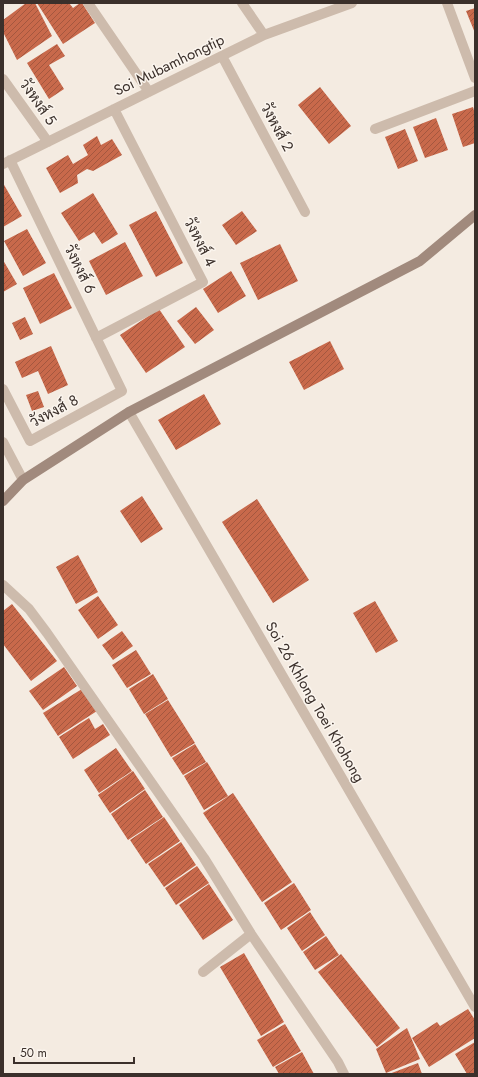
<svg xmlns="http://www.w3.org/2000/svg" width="478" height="1077" font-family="Jost,Sarabun,sans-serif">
<defs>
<pattern id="building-hatch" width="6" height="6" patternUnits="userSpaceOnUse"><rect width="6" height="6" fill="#c8694b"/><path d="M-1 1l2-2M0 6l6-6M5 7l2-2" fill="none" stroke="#a4573f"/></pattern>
</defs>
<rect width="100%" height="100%" fill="#f4ebe1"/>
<path fill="url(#building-hatch)" d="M26 3H35L52 36 17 60 3 32V20Z
M37 3H69L73 8 80 3H82L95 23 63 44Z
M475 8V33L466 11Z
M57 44 65 56 49 65 64 89 49 99 27 63Z
M320 87 351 126 329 144 298 105Z
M473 107 475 114V143L463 147 452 114Z
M436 118 448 150 425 158 413 127Z
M405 129 418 161 398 169 385 137Z
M97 136 101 145 112 139 122 155 93 171 87 169 77 175 78 183 60 193 46 168 68 155 73 164 88 155 83 145Z
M3 183 22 216 3 227Z
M93 193 118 234 102 244 94 232 79 241 61 213Z
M156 211 183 263 156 277 129 225Z
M242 211 257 231 236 245 222 225Z
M27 229 46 263 23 276 4 241Z
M125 242 143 276 106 295 89 261Z
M280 244 298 281 258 300 240 263Z
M3 260 17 284 3 292Z
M231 271 246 296 218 313 203 289Z
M54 273 72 308 40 324 23 288Z
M196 307 214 330 195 344 177 321Z
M159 309 185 347 146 373 120 335Z
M25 317 33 334 20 340 12 323Z
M330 341 344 369 304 390 289 362Z
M51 346 68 385 48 394 38 371 22 378 15 362Z
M38 391 44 407 32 411 26 395Z
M204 394 221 424 176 450 158 420Z
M142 496 163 529 141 543 120 511Z
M257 499 309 580 273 603 222 522Z
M78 555 98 592 76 604 56 567Z
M98 596 118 625 98 639 78 610Z
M375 601 398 641 376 653 353 613Z
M12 604 57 661 31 681 3 644V611Z
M122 631 133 646 113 660 102 645Z
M136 650 151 674 127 688 112 665Z
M64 667 77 686 43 710 29 691Z
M153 674 168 699 144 714 129 689Z
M82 689 97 711 58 736 43 713Z
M168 700 195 743 171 757 145 714Z
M89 718 95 729 103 724 110 735 73 759 59 737Z
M195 744 206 762 183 775 172 758Z
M116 748 132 771 99 793 84 770Z
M207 762 228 796 204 810 184 776Z
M133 771 145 789 110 813 98 795Z
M145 790 163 817 128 840 111 814Z
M233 793 292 882 262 902 203 813Z
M164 817 180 841 146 864 130 840Z
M181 842 196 865 164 887 148 864Z
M197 866 209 883 176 905 165 888Z
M294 883 311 910 281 930 264 903Z
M209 884 233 920 203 940 179 905Z
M310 912 325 935 302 951 287 928Z
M326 936 339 955 315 970 303 952Z
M244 953 284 1022 261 1036 220 967Z
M341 954 400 1028 377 1047 318 972Z
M468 1009 475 1020V1038L429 1067 412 1038 437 1022 440 1026Z
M285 1024 301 1051 273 1067 257 1040Z
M407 1028 420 1059 386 1073 376 1049Z
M475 1042V1074H467L455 1054Z
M302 1052 314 1074H279L275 1067Z
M418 1063 422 1074H389Z"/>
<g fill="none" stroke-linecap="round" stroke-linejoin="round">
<path stroke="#cdbbac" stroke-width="10" d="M88 3 149 92
M242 3 264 35
M447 3 475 78
M222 56 305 212
M3 79 48 142
M375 129 475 91
M3 164 264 35 352 3
M96 338 203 282 114 109
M3 389 30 441 122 391 10 160
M129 412 475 1007
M3 442 23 480
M3 585 29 609 47 633 204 858 251 934 338 1062 344 1074
M203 972 251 934"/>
<path stroke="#a18a7d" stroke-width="10" d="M3 501 23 480 129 412 420 261 475 215"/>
</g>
<g text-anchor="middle" stroke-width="3" stroke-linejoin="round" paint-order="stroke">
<g font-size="15" fill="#3b302b" stroke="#fbf5ee">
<text transform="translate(169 65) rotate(-26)" y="5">Soi Mubamhongtip</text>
<text transform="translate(38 102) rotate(55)" y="5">วังหงส์ 5</text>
<text transform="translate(277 127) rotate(62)" y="5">วังหงส์ 2</text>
<text transform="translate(200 242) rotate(63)" y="5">วังหงส์ 4</text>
<text transform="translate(80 269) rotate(64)" y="5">วังหงส์ 6</text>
<text transform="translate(54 411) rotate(-28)" y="5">วังหงส์ 8</text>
<text transform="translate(315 702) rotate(60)" y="5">Soi 26 Khlong Toei Khohong</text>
</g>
</g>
<rect width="478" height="1077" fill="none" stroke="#3b302b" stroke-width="8"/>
<path d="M14 1057v6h120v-6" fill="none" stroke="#3b302b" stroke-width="2"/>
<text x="20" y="1057" font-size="12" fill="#3b302b" stroke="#fbf5ee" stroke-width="3" paint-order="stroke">50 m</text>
</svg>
